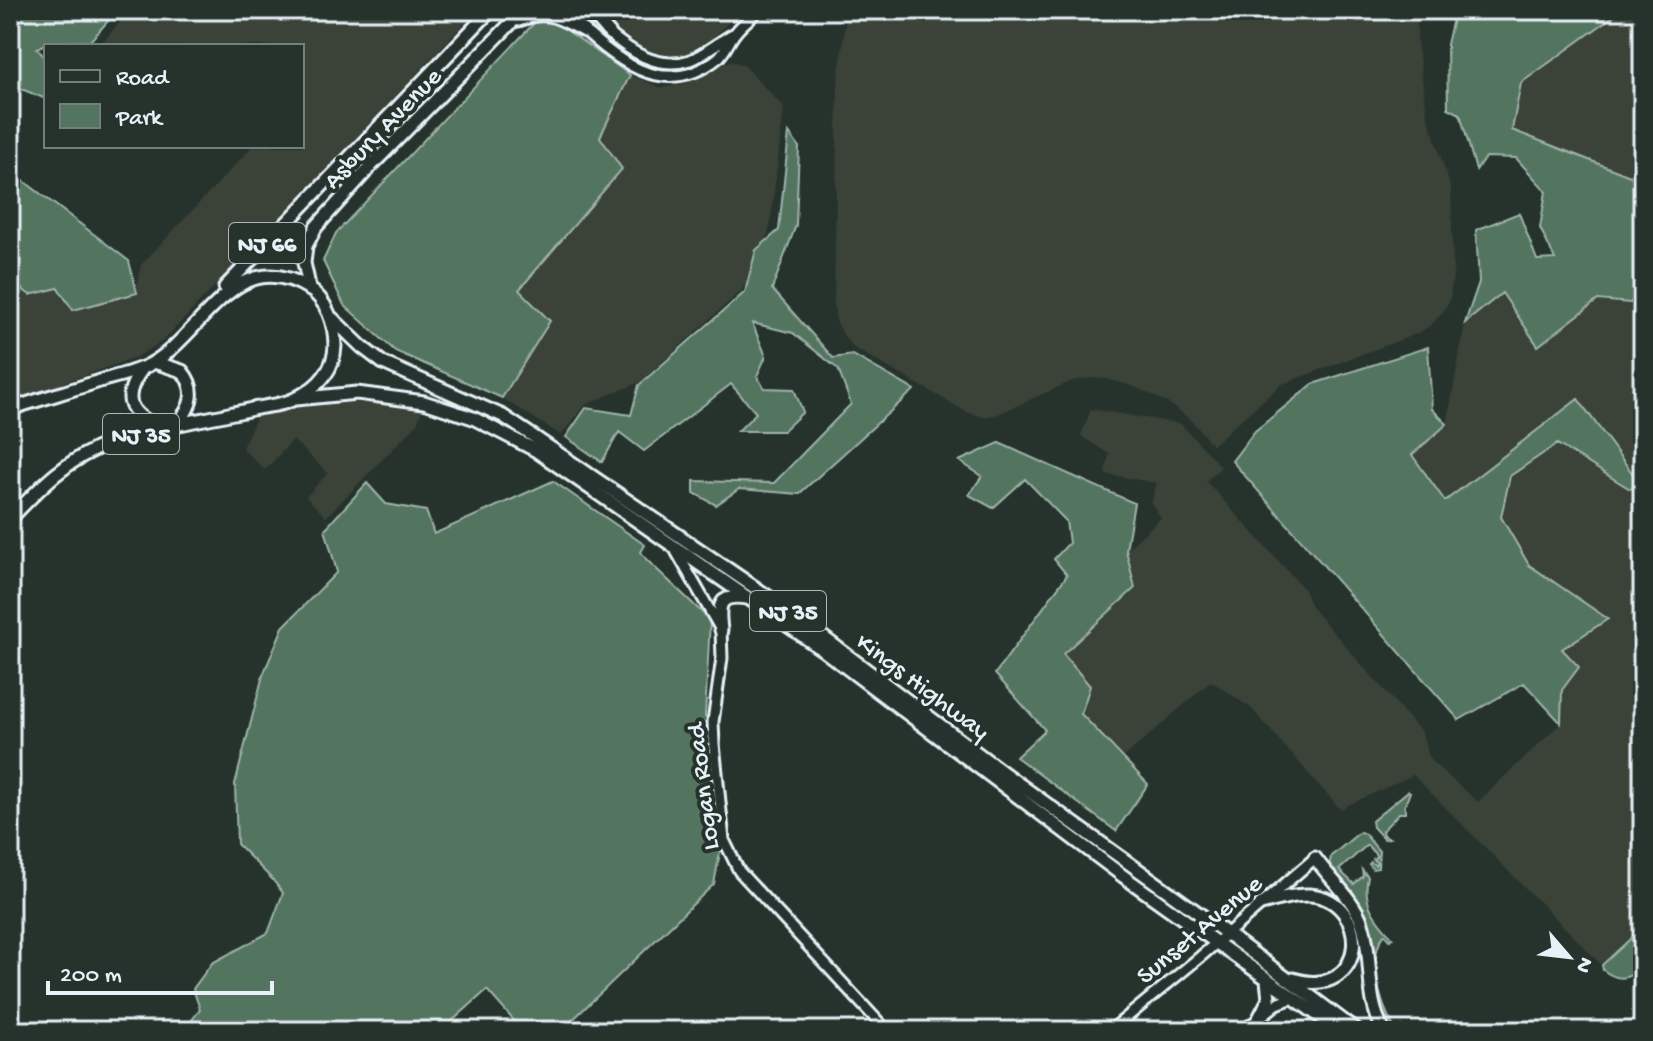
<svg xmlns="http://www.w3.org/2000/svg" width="1653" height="1041" font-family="'Gochi Hand',sans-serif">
<rect width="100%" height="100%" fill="#26332d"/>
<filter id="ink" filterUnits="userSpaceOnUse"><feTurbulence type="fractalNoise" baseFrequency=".0125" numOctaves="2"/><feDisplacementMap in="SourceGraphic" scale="16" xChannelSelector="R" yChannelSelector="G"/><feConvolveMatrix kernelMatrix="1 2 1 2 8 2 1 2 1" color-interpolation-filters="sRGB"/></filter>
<g filter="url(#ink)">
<path fill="#3b4339" d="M131 10H477L163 341 136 357 10 402V280L30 295 58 287 136 293 141 265 253 146H302V46H99Z
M597 10H740L708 43 689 55 674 58H660L636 49Z
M847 10H1417V42L1427 114 1451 189 1453 273 1450 299 1442 313 1430 326 1416 334 1282 384 1212 445 1191 420 1170 404 1135 387 1107 379 1090 378 1072 381 996 415 982 417 967 412 854 348 844 336 836 320 834 307 838 83Z
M1622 10H1643V181L1512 130 1521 84Z
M730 61 744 65 784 108 770 226 757 268 741 291 640 382 585 405 561 435 502 398 549 321 519 290 622 169 600 138 630 75 662 88 687 83Z
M1501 293 1538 346 1598 300 1630 303 1643 293V927L1602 965 1413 775 1340 809 1251 708 1211 681 1123 758 1081 714 1063 654 1135 588 1126 550 1161 518 1151 503 1157 483 1105 474 1109 454 1081 436 1091 409 1181 424 1221 467 1206 481 1303 588 1312 608 1422 733 1430 760 1478 802 1561 723 1562 690 1579 667 1562 649 1608 619 1529 565 1501 517 1510 476 1557 444 1630 489 1578 399 1446 501 1411 455 1447 424 1465 323Z
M340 402 392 404 422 409 417 424 326 517 306 497 328 473 293 440 265 470 242 448 257 416 290 408Z"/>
<path fill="#53755f" stroke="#9eb3ac" stroke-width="2" d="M10 10H118L90 41 47 43 37 48 46 59V99L14 86 10 89Z
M1455 10H1622L1521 83 1512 130 1643 181V293L1630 303 1598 300 1538 346 1502 293 1465 323 1479 282 1476 230 1519 213 1537 260 1555 259 1540 228 1546 191 1516 158 1486 157 1476 170 1460 114 1448 108 1447 44Z
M548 17 630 75 600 137 622 169 519 290 550 321 502 398 395 351 344 305 323 261 336 233 538 19Z
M789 133 799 147 796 225 772 289 833 358 853 355 914 390 799 494 739 489 716 505 694 493V481L774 483 851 404 838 369 793 333 752 323 766 356 757 376 764 388 794 389 803 412 783 431H738L756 413 731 384 644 451 619 432 602 462 566 437 586 408 631 415 639 385 745 292 756 250 779 230Z
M12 172 129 261 137 293 73 310 58 288 30 295 10 280V175Z
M1428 347 1432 409 1447 424 1412 455 1445 501 1578 399 1641 485 1630 489 1557 444 1510 476 1501 517 1529 565 1608 619 1562 649 1579 667 1562 690 1561 723 1524 683 1459 720 1232 461 1255 431 1313 384Z
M999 443 1134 503 1126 550 1135 588 1063 654 1090 686 1081 714 1148 784 1116 831 1016 757 1045 730 995 674 1067 575 1054 559 1069 543 1066 521 1025 479 993 508 969 495 982 476 959 461Z
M553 481 645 545 641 552 647 560 710 620 705 717 713 719 721 847 714 884 561 1031H523L487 990 450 1023 456 1031H184L200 1009 193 989 212 963 268 933 283 893 272 879 237 844 235 784 263 675 283 627 337 572 325 529 367 483 386 504 426 511 434 534Z
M1408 791 1410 792 1405 805V813H1399L1382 831 1383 835 1389 838 1384 839 1373 827 1372 821Z
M1360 832 1365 834 1379 851 1378 868 1373 869 1369 864 1371 862 1375 865 1377 863 1373 859 1377 856 1367 845 1339 870 1354 884 1363 876 1362 870 1368 877C1362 903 1375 919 1393 938L1390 940 1385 934C1365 957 1381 1006 1395 1029L1402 1026 1406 1031H1389L1379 1012 1370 933 1329 868 1331 856Z
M1643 927V949L1633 966 1637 971C1625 981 1615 979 1603 970L1602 965Z"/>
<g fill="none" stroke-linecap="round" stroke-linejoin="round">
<g stroke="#e8f1f8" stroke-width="15">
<path id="minor" d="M562 10C606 50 658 106 718 58 726 51 729 40 736 32 742 24 751 18 758 10
M605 30C628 50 657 71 690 60 703 55 720 41 733 34
M676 551 721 630 722 658 713 722 714 744 724 840 739 871 887 1031
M1110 1031 1200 957 1315 858
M1243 1031 1277 1004 1293 998"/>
</g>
<g stroke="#e8f1f8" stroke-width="17">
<path id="major" d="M589 10 610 34
M519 20C548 8 559 18 585 31
M225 287 491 10
M310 290 304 263 306 246 316 227 371 166 524 10
M332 318 362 347 383 363 503 416 530 434 779 604 1005 774 1226 933 1357 1031
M154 362 182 371C198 390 192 407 177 424
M143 368C120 398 128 415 162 428
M296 399 357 393 424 402 473 418 535 450 823 650 1123 876 1340 1031
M10 409C41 399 72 390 103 380 118 376 135 372 149 365 202 337 235 243 308 288 327 300 335 324 335 346 334 370 319 386 298 397 286 405 266 406 252 409 205 420 156 426 110 443 68 458 40 487 10 519
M721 630C718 605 718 594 747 598
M1315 858C1329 878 1354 899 1362 923 1374 959 1364 997 1384 1031
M1261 904C1277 900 1293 894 1310 895 1372 900 1369 1002 1293 979
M1259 1018 1269 999 1267 980"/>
</g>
<use href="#minor" stroke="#26332d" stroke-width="9"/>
<use href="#major" stroke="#26332d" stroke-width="11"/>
</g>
</g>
<g text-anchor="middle" stroke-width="8" stroke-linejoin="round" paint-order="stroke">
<g fill="#26332d" stroke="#aeb8bb" stroke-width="2">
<rect x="229" y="223" width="76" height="40" rx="6"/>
<rect x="103" y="414" width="76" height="40" rx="6"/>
<rect x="750" y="591" width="76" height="40" rx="6"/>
</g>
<g font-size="24" font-weight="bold" fill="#e8f1f8">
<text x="267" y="251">NJ 66</text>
<text x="141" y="442">NJ 35</text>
<text x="788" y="619">NJ 35</text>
</g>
<g font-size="26" fill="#e8f1f8" stroke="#26332d">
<text transform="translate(381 127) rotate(-46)" y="9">Asbury Avenue</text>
<text transform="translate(924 685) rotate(37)" y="9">Kings Highway</text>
<text transform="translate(701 787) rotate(-97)" y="9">Logan Road</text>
<text transform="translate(1198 928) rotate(-40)" y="9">Sunset Avenue</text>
</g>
</g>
<rect width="1653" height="1041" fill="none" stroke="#26332d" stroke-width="40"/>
<rect x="20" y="20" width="1613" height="1001" fill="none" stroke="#e8f1f8" stroke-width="3" filter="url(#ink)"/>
<rect x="44" y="44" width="260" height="104" fill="#26332d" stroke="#747f7e" stroke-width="2"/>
<rect x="60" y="70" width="40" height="12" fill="#26332d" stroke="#747f7e" stroke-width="2"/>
<text x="116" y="84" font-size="24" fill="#e8f1f8">Road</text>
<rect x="60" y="104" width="40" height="24" fill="#53755f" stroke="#747f7e" stroke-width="2"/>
<text x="116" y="124" font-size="24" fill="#e8f1f8">Park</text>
<g transform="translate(1569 957) rotate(118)" stroke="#26332d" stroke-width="6" paint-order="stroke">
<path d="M0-6L14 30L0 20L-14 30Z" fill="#e8f1f8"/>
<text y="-12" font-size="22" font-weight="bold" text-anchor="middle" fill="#e8f1f8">N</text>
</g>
<path d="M48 981v12h224v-12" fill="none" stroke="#e8f1f8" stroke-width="4"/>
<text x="60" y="981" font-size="24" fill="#e8f1f8" stroke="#26332d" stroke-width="6" paint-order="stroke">200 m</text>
</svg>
